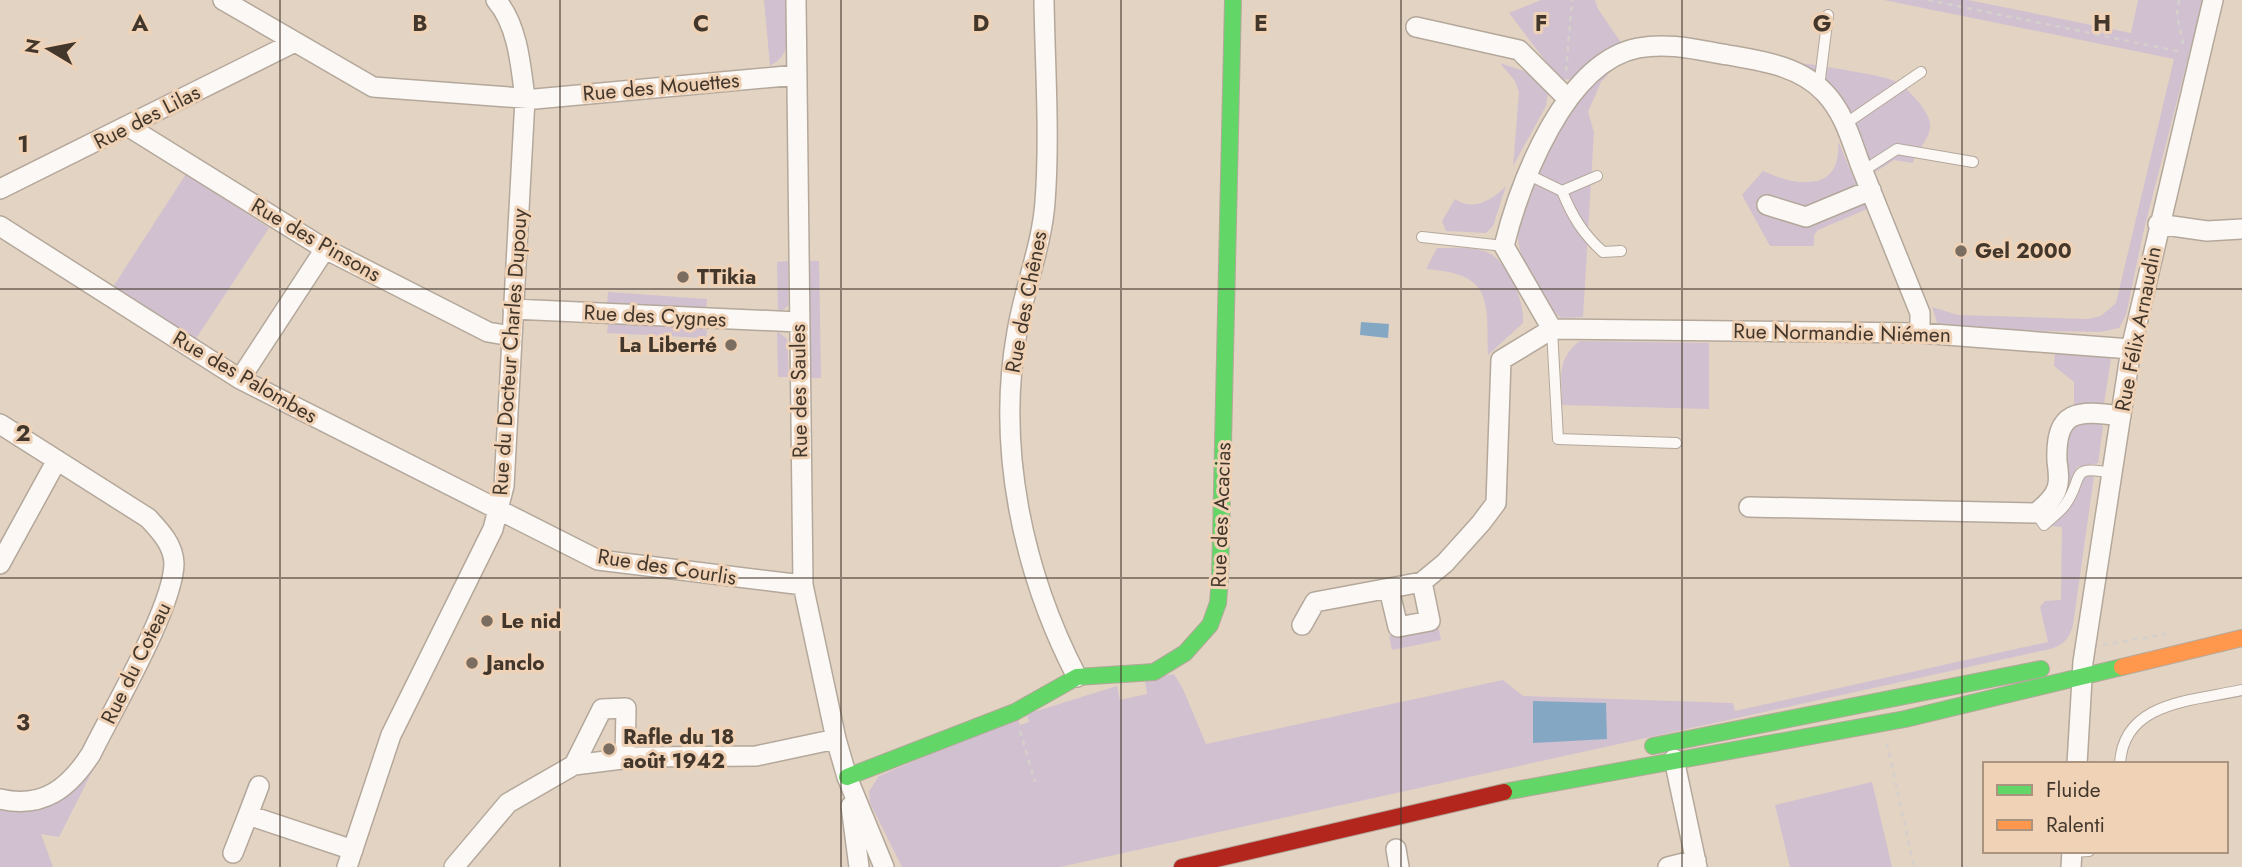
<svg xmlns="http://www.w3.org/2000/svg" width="2242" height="867" font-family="Jost,sans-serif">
<rect width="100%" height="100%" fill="#e3d3c3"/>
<path fill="#d1c0d0" d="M764 0H786C788 26 796 52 770 66Z
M1541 0H1595L1598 9 1622 44 1597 57 1572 79 1560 80 1509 13Z
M1884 0H1968L2131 33 2138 0H2203L2144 229 2126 315 2119 328 2100 332 1939 329 1932 307 1958 315 2088 319 2101 316 2116 303 2174 59Z
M1795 62C1813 65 1885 75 1897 82 1908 89 1929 110 1930 124 1931 140 1916 149 1913 163L1894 160 1874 173 1847 107 1830 84Z
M1500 63 1527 72 1548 93 1546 106 1513 166 1519 92 1515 81Z
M1613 69 1601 82 1588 112 1594 132 1583 317 1561 318C1540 299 1515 257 1518 228 1522 195 1551 136 1570 109 1581 93 1597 80 1613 69Z
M1838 141 1867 209 1818 230 1814 235V246H1770L1742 195 1763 171C1798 187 1842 193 1838 141Z
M186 174 269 228 195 340 113 287Z
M1506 186 1493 226 1486 233 1446 231 1442 221 1455 199C1473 212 1492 200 1506 186Z
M1437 248C1452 248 1473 246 1487 252 1508 261 1525 302 1523 323L1488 355C1487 298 1492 274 1426 269Z
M788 261V306L778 314 777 262Z
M807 261H819L821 378H809Z
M608 292 707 299 706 310 607 305Z
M608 324 707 328 706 338 607 333Z
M777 331 787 339 789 377H778Z
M1580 341 1709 343V409L1562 405C1562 377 1556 359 1580 341Z
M2055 352 2105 353 2111 359 2104 403 2074 412V382L2054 366Z
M2100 421 2103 427 2098 463 2077 467 2062 502 2049 514 2068 426Z
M2084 475 2094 476 2073 625C2069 639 2064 645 2050 649L1060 867H902L870 803 869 791 879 776 1017 717 1020 725 1029 722 1027 714 1117 686 1120 700 1147 694 1145 680 1174 674 1183 689 1206 744 1503 680 1523 696 1733 703 1735 711 2048 642 2040 607 2045 601 2061 600 2062 527 2049 526 2074 501Z
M1438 626 1441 640 1392 650 1389 636Z
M95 766 59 837 41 834 53 867H0V810C41 815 71 798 95 766Z
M1872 782 1892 867H1790L1775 805Z"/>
<path fill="#84a8c3" d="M1361 322 1389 324 1388 338 1360 335Z
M1533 701 1606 703 1607 739 1533 743Z"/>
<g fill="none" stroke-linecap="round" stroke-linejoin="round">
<g stroke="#b4a89b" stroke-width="12">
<path id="lane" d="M1819 87 1828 15
M1845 124 1921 72
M1863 171 1897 149 1973 162
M1527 174 1562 191 1597 176
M1562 191C1572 216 1583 234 1603 252L1621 251
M1422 237 1504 246
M1552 330 1558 439 1676 443
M2036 513 2044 525C2051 518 2060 512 2065 505 2085 478 2067 464 2112 473
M2120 764C2123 701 2193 701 2242 690
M2072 852 2089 851"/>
</g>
<g stroke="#b4a89b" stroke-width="22">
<path id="street" d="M223 0 373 87 535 99 797 75
M796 0 803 585 836 739 847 777 884 867
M1044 0C1045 67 1050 136 1045 202 1042 245 1024 289 1017 332 996 448 1023 573 1077 677
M1416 27 1519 50 1566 97
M129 127 325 249 488 332 511 336
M0 189 293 43
M1767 205 1806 217 1871 190
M2158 224 2207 231 2242 229
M0 226 240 379 598 560 803 585
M513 309 798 322
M1552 329 1504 246C1520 182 1565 62 1638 48 1669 42 1698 50 1728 55 1762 61 1800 66 1825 93 1845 114 1852 143 1862 169 1881 217 1901 265 1920 313V333
M1552 329 1920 333 2131 349
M240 379 325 249
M0 424 148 518C160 531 173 544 174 563 174 606 112 711 91 754 69 788 43 809 0 799
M1749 507 2036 513C2044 506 2054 499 2057 488 2060 480 2058 470 2057 461 2055 409 2078 410 2121 416
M0 564 57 460
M1389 589 1398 627 1430 621 1422 582
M1302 625 1315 602 1422 582 1445 563 1481 523 1496 503 1501 360 1552 329
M1674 759 1697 867
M2077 764 2083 662 2131 349 2213 0
M574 765 602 709 626 708 625 758
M851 806 859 867
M248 815 259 786
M1396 849 1399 867
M233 853 248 815 353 850
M347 867 391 735 493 529 504 486 525 99C521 67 518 25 496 0
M454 867 508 803 574 765 638 757 756 756 836 739
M1668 867 1696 860
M2071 867 2072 851"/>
</g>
<g stroke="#b4a89b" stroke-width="18">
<path id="fast" d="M1653 746 2041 669
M847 777 1015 712 1077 677 1154 672 1185 653 1210 625 1218 603 1220 578 1233 0
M1504 792 1905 719 2122 667"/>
</g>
<g stroke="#b4a89b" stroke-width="18">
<path id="slow" d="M2122 667 2242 638"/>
</g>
<g stroke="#b4a89b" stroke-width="18">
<path id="jam" d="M1182 867 1504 792"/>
</g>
<path stroke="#d5d0cc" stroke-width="2.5" stroke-dasharray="5 5" stroke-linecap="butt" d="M1928 0 2182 52
M2179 0 2177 15 2183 44
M1566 71 1572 0
M2103 645 2172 633
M1020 731 1035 782
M1887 743 1914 867"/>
<use href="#lane" stroke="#fbf8f6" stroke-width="10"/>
<use href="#street" stroke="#fbf8f6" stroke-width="19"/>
<use href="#fast" stroke="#63d668" stroke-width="16"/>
<use href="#slow" stroke="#ff974d" stroke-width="16"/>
<use href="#jam" stroke="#b3261e" stroke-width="16"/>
</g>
<path fill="none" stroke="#43372c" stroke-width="2" stroke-opacity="0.55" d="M280 0V867M560 0V867M841 0V867M1121 0V867M1401 0V867M1682 0V867M1962 0V867M0 289H2242M0 578H2242"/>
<g fill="#7b6e61" stroke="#f0d2b6" stroke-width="2.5">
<circle cx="1961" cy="251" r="7"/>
<circle cx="683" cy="277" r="7"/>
<circle cx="731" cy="345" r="7"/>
<circle cx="487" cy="621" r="7"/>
<circle cx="472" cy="663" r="7"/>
<circle cx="609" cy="749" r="7"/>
</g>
<g text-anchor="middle" stroke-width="6" stroke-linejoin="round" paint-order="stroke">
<g font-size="21" fill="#43372c" stroke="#f0d2b6">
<text transform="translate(661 87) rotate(-5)" y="7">Rue des Mouettes</text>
<text transform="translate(147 117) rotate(-27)" y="7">Rue des Lilas</text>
<text transform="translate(316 240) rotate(30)" y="7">Rue des Pinsons</text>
<text transform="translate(1026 302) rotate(-79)" y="7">Rue des Chênes</text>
<text transform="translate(655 316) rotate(3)" y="7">Rue des Cygnes</text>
<text transform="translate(2138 329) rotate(-79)" y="7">Rue Félix Arnaudin</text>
<text transform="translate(1842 333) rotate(1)" y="7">Rue Normandie Niémen</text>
<text transform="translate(510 352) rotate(-86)" y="7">Rue du Docteur Charles Dupouy</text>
<text transform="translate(245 377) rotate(30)" y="7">Rue des Palombes</text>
<text transform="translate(799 391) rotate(-91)" y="7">Rue des Saules</text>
<text transform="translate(1221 515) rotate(-88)" y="7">Rue des Acacias</text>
<text transform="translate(667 567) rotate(9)" y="7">Rue des Courlis</text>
<text transform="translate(136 663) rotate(-64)" y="7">Rue du Coteau</text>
</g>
<g font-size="21" font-weight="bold" fill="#43372c" stroke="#f0d2b6" text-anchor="start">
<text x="1975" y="258">Gel 2000</text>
<text x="697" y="284">TTikia</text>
<text x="717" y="352" text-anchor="end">La Liberté</text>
<text x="501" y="628">Le nid</text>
<text x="486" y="670">Janclo</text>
<text x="623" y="744">Rafle du 18<tspan x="623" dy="24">août 1942</tspan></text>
</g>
</g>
<g font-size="23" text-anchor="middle" font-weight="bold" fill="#43372c" stroke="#f0d2b6" stroke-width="6" stroke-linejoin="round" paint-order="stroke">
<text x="140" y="31">A</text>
<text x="420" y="31">B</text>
<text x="701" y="31">C</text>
<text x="981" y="31">D</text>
<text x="1261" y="31">E</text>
<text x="1541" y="31">F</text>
<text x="1822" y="31">G</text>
<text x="2102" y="31">H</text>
<text x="23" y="152">1</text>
<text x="23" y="441">2</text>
<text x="23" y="730">3</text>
</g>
<rect x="1983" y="762" width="245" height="91" fill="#f0d2b6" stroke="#ab947f" stroke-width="2"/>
<rect x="1997" y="785" width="35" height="10" fill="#63d668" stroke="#ab947f" stroke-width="2"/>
<text x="2046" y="797" font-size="21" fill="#43372c">Fluide</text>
<rect x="1997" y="820" width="35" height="10" fill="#ff974d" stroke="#ab947f" stroke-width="2"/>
<text x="2046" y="832" font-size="21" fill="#43372c">Ralenti</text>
<g transform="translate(49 49) rotate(280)" stroke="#f0d2b6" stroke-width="5" paint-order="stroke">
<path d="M0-5L12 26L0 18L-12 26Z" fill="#43372c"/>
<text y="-10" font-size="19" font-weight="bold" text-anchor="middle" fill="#43372c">N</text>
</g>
</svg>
